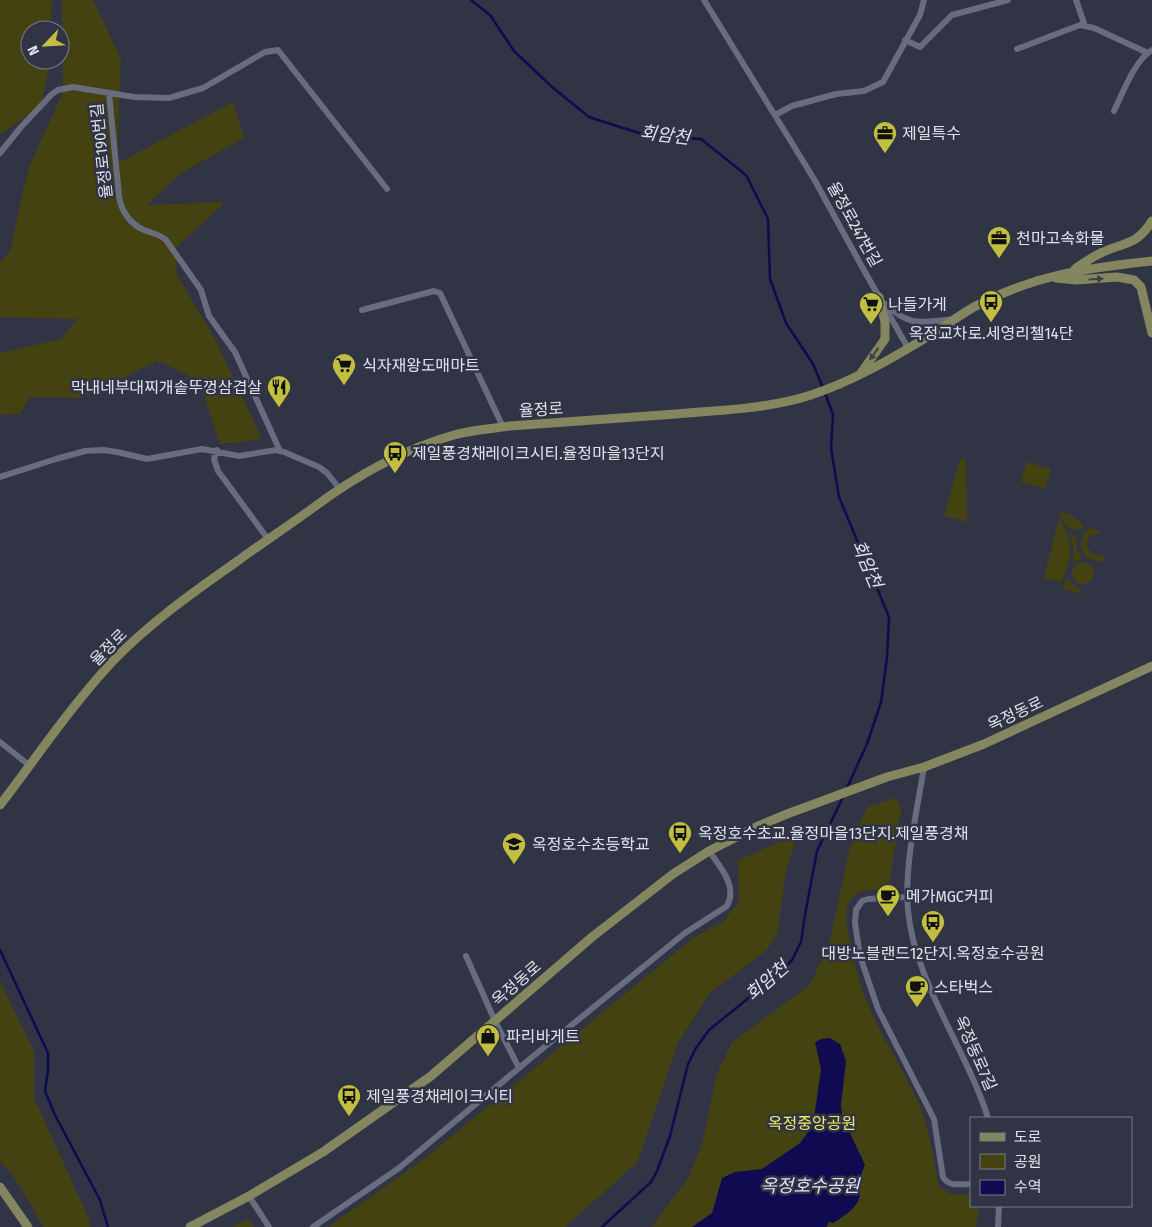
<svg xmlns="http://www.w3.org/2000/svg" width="1152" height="1227" font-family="'Fira Sans Condensed','Noto Sans KR',sans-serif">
<rect width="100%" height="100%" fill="#303444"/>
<path fill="#444211" d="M0 0H52L50 30H30V60H48V73L41 105 0 135Z
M62 0H93L121 59 117 161 124 160 233 102 244 138 181 173 147 205 225 202 176 248 177 275 214 337 262 439 220 444 199 380 158 361 81 398 30 397 20 414 0 415V353L61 339 77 319 0 317V263L10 251 28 169 63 92Z
M960 459 966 460 967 522 944 516Z
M1027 462 1051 469 1045 489 1021 482Z
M1059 512 1069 514 1085 526C1068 536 1067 525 1059 512Z
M1059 518C1074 538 1073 561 1061 582L1044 578Z
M1091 528 1101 532 1089 537C1085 544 1088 551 1095 555H1103L1106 561C1088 565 1076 551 1083 534Z
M1070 533 1075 536 1078 535C1074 543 1077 553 1083 559L1073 562 1074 551Z
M1072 573a11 11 0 1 1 22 0a11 11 0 1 1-22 0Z
M1069 579 1074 586 1081 589V594L1061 588Z
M894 798 899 803 901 810 889 884 884 889C873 890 860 889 852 898 843 909 847 926 849 938 853 958 858 978 865 997 880 1036 905 1071 921 1109 931 1136 933 1159 939 1187L953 1195H971V1206H979L976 1227H651L689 1177 703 1141 716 1076 732 1042 810 985 830 940 849 851 867 807Z
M799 834 787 866 777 934 767 950 710 993 678 1043 637 1163 565 1227H328L424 1159 693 938 724 921 739 901 738 860Z
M0 981 34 1051V1098L89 1219 90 1227H44C29 1205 20 1180 0 1161Z
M248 1219 255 1227H231Z"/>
<path fill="#100a50" d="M830 1038 840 1044 846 1061 841 1105 842 1116 865 1165 861 1175 851 1177V1187L860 1192C861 1206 844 1216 833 1223L829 1222 826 1227H692L712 1213 722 1178 735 1172 762 1169 800 1143 813 1125 821 1069 815 1042 822 1039Z"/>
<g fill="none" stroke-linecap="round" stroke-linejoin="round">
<path stroke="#100a50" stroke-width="2.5" d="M471 0 490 15 514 51 551 86 589 117 648 136 701 139 746 175 768 219 770 279 786 323 813 364 823 388
M825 393 833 415 831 448 839 497 889 617 887 658 881 702 867 744 846 790
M0 950 48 1053V1070L45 1091 55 1115 100 1200 108 1227
M602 1227 651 1182 657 1171 670 1136 688 1064 696 1048 709 1030 777 975 792 960 801 942 805 915 817 851 843 797"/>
<path stroke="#676c7e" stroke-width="6" d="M704 0 814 179 861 265 908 348
M1076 0 1085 26
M905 40 920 47 952 15 1008 0
M1017 49 1080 25 1094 28 1148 53
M109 93 119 196C121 211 130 224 144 230 152 233 159 234 166 240L201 290 209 316 235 352 280 451
M1114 111C1123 93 1134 61 1152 50
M775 115 792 106 836 94 864 91 883 82 920 15 924 0
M0 153 21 127 52 94 58 90 73 87 134 97 169 98 203 88 265 52 278 50 387 189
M886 304C909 328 924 322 955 319
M362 310 434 291 440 293 503 427
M217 450 214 459 218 471 268 539
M0 477 56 459 85 451 103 450 117 452 147 459 202 449 239 456 276 450 284 452 319 467 327 473 339 488
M0 742 29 765
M924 767C917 811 904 866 908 910 914 981 967 1050 988 1118
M907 897 868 899 862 901 856 910 855 923 860 956 878 1009 934 1119 943 1177C949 1187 960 1184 971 1184
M466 956 495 1021 519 1068
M249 1196 269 1227
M313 1227 399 1168 531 1058 685 933 727 906C738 886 720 867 709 851
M998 1227 999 1206"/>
<path stroke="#84865f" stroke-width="9" d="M1075 269C1084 263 1093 256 1103 252 1125 242 1137 245 1152 221
M1056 278 1076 280 1117 277 1134 280 1141 287 1152 333
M861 373 885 339V322L879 297
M0 805C37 757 71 706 112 662 149 623 195 591 239 560 262 543 287 527 310 510 354 477 400 450 454 435 471 430 491 429 510 426 565 422 620 418 676 414 720 410 768 409 811 395 853 381 891 359 929 336 944 327 958 316 974 307 1033 275 1087 268 1152 261
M0 1187 28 1227
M190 1227 249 1196 323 1152 431 1076 592 937 673 874 709 851 756 827 787 814 887 777 924 767 984 744 1152 666"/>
</g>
<defs><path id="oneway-solid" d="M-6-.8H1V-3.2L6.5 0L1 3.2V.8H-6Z" transform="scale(1.25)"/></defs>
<g fill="#3d4048">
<use href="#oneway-solid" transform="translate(1096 279) rotate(-4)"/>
<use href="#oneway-solid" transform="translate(874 354) rotate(126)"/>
</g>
<defs>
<g id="office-pin" transform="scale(1.25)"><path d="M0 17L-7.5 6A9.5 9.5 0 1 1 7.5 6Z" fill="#c1be40" stroke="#303444"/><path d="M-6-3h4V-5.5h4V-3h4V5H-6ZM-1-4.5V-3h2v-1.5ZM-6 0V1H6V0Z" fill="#111"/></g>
<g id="bus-pin" transform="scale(1.25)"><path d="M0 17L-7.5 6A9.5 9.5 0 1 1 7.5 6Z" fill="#c1be40" stroke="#303444"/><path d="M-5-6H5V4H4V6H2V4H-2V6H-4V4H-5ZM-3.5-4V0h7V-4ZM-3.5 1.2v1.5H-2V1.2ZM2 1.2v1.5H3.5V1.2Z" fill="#111"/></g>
<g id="supermarket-pin" transform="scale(1.25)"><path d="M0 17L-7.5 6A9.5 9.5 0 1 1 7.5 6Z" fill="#c1be40" stroke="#303444"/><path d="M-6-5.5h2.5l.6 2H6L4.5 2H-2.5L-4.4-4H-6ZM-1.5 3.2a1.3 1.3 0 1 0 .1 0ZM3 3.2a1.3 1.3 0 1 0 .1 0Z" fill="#111"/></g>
<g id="restaurant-pin" transform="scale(1.25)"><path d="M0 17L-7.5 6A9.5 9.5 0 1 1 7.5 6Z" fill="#c1be40" stroke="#303444"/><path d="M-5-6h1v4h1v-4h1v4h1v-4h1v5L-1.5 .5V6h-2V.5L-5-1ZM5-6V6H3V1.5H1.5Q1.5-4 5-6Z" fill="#111"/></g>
<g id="school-pin" transform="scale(1.25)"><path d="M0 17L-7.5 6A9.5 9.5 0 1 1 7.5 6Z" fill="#c1be40" stroke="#303444"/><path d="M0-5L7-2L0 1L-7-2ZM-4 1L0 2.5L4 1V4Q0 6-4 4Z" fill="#111"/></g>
<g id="cafe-pin" transform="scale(1.25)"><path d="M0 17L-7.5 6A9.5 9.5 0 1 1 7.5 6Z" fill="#c1be40" stroke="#303444"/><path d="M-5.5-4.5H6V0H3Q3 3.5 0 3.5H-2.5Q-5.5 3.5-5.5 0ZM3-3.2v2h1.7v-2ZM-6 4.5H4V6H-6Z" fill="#111"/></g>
<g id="shop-pin" transform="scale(1.25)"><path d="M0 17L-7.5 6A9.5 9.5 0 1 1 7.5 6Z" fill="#c1be40" stroke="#303444"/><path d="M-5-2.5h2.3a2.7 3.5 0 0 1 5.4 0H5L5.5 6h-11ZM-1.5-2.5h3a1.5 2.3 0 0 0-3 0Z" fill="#111"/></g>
</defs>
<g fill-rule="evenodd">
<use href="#office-pin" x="885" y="133"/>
<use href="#office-pin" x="999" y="238"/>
<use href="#bus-pin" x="991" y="302"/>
<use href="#supermarket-pin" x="871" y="304"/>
<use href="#supermarket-pin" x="344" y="365"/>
<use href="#restaurant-pin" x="279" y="387"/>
<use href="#bus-pin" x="395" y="453"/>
<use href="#bus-pin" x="680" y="833"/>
<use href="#school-pin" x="514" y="844"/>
<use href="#cafe-pin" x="888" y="896"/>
<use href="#bus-pin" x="933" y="922"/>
<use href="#cafe-pin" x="917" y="987"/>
<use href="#shop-pin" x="488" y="1036"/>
<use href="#bus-pin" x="349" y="1096"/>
</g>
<g text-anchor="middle" stroke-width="5" stroke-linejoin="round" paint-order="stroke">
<g font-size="16" fill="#dfe2ed" stroke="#303444" text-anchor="start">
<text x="902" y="139">제일특수</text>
<text x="1016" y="244">천마고속화물</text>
<text x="888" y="310">나들가게</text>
<text x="991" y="339" text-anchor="middle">옥정교차로.세영리첼14단</text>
<text x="362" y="371">식자재왕도매마트</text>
<text x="262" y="393" text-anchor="end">막내네부대찌개솥뚜껑삼겹살</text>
<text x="412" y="459">제일풍경채레이크시티.율정마을13단지</text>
<text x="698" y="839">옥정호수초교.율정마을13단지.제일풍경채</text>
<text x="532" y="850">옥정호수초등학교</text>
<text x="906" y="902">메가MGC커피</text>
<text x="933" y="959" text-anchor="middle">대방노블랜드12단지.옥정호수공원</text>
<text x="934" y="993">스타벅스</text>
<text x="506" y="1042">파리바게트</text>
<text x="366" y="1102">제일풍경채레이크시티</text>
</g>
<g font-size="16" fill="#dfe2ed" stroke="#303444">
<text transform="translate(101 151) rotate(-96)" y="6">율정로190번길</text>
<text transform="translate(855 224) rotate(61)" y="6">율정로247번길</text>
<text transform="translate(541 409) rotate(-3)" y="6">율정로</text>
<text transform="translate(108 647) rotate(-45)" y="6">율정로</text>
<text transform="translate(1015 713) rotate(-25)" y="6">옥정동로</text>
<text transform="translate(516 983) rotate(-41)" y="6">옥정동로</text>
<text transform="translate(976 1053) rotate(66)" y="6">옥정동로7길</text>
</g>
<g font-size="16" fill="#ecea6a" stroke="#303444">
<text x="812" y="1129">옥정중앙공원</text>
</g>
<g font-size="18" font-style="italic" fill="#dde2f7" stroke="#303444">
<text transform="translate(665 135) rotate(7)" y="6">회암천</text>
<text transform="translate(867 564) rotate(67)" y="6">회암천</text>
<text transform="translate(767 981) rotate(-41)" y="6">회암천</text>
<text x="810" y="1192">옥정호수공원</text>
</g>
</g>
<rect x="970" y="1117" width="162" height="90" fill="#303444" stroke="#767a88"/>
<rect x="980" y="1133" width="25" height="8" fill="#84865f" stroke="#767a88"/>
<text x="1014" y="1142" font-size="15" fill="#dfe2ed">도로</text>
<rect x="980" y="1154" width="25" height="15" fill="#444211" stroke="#767a88"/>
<text x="1014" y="1167" font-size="15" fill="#dfe2ed">공원</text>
<rect x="980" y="1180" width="25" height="15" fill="#100a50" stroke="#767a88"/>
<text x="1014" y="1192" font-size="15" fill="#dfe2ed">수역</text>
<g transform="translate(45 45) rotate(245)"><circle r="24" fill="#303444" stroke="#767a88"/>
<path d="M0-4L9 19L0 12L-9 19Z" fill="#c1be40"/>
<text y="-8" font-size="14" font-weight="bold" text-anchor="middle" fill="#dfe2ed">N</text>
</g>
</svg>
